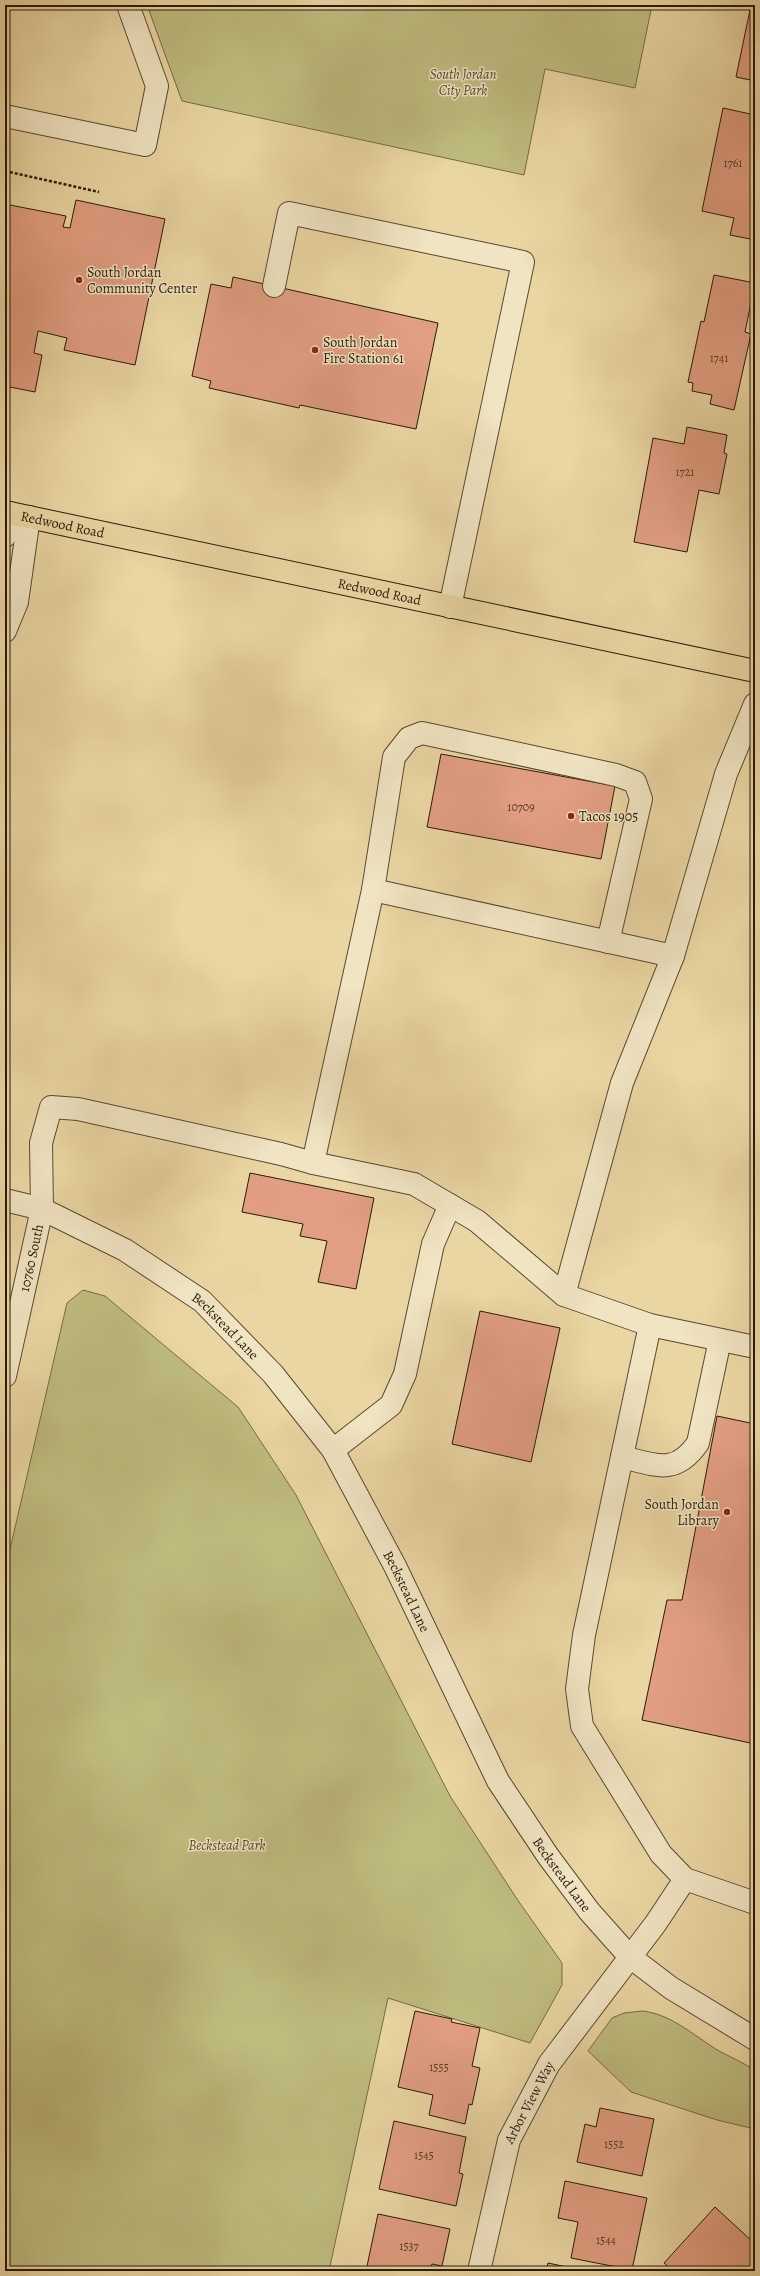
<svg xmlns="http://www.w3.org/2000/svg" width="760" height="2276" font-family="Alegreya,serif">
<rect width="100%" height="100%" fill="#ead6a3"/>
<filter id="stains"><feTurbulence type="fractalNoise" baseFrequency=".005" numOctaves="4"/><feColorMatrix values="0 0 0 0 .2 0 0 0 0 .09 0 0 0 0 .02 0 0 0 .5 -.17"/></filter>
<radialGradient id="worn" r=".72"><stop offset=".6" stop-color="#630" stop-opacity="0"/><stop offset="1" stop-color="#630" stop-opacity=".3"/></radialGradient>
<path fill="#bfbc80" stroke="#746c44" d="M147 5H652L635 88 545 69 524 175 182 101Z
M83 1290 105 1296 238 1407 296 1495 450 1796 517 1899 562 1963V1985L530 2043 388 1998 329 2271H5V1571L67 1303Z
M643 2011C673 2015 694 2036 719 2051 731 2057 743 2063 755 2070V2129L717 2120 631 2092 588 2051 612 2018 624 2013Z"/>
<path fill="#e29e82" stroke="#281b08" d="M751 5H755V81L736 77Z
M723 108 755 115V240L730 235 734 218 702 211Z
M76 200 165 219 135 365 64 350 67 338 38 331 34 353 42 355 35 392 5 386V204L66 216 63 227 70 228Z
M714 275 755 283 745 332 751 334 734 410 710 404 712 395 692 391 693 383 688 382 701 321 704 322Z
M233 277 438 323 416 429 300 405 299 408 209 388 211 381 192 376 211 284 231 288Z
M687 427 727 435 724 453 727 454 719 494 699 490 687 552 634 542 653 438 684 444Z
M441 754 615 786 601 859 427 827Z
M250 1173 374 1198 356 1289 318 1282 327 1241 300 1236 303 1224 242 1212Z
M480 1311 560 1328 531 1462 452 1444Z
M717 1416 755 1424V1744L642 1720 667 1600H682Z
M415 2011 452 2019 451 2022 480 2028 472 2066 480 2068 472 2105 469 2104 465 2124 429 2115 433 2095 398 2087Z
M600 2108 654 2119 642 2176 577 2162 585 2124 596 2127Z
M394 2121 466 2137 459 2173 463 2174 456 2206 379 2189Z
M565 2181 647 2198 632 2270 571 2258 578 2222 558 2218Z
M715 2207 755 2244V2271H673L664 2263Z
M378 2214 450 2229 442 2266 432 2264 430 2271H366Z
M548 2263 586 2271H546Z"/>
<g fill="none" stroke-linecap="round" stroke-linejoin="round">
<g stroke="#584a2f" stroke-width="24">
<g id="minor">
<path d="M5 116 145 145 157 86 128 5"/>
<path d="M274 286 289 213 523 262 450 607"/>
<path d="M5 536 10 513"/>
<path d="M5 631 17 602 29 517"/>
<path d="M373 890 394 757 409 738 422 733 616 775 635 782 641 799 608 942"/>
<path id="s1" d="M5 1200 42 1209 125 1250 202 1301 273 1374 333 1450 395 1566 498 1781 548 1856 589 1911 629 1956 671 1988 755 2039"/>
<path d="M564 1295 622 1083 673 956"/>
<path d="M650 1325 564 1295 477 1221 414 1184 313 1163 373 890 673 956 726 774 755 704"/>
<path d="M755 1347 650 1325 584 1635 577 1689 582 1726 661 1854 685 1879 755 1903"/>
<path id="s2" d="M5 1376 42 1209 41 1143 51 1107 78 1109 281 1154 313 1163"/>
<path d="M333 1450 391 1405 405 1374 433 1244 450 1205"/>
<path d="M622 1457C656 1465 675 1476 698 1443L720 1340"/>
<path id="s3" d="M479 2271 509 2140 549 2064 656 1923 685 1879"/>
</g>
</g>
<g stroke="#281b08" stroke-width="24">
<g id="major">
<path id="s4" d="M5 512 755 671"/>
</g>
</g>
<path stroke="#281b08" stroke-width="2.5" stroke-dasharray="3 2" stroke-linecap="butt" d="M5 171 99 192"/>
<use href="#minor" stroke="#f1e4c3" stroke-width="22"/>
<use href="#major" stroke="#ead6a3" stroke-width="22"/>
</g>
<g fill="#8f2418" stroke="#f1e4c3" stroke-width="1.5">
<circle cx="79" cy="280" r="4"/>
<circle cx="315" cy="350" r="4"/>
<circle cx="571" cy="816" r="4"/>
<circle cx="727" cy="1512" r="4"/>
</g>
<g text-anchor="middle" stroke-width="3" stroke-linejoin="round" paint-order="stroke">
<g font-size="12" fill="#563c26">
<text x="733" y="167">1761</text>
<text x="719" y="362">1741</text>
<text x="685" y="476">1721</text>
<text x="521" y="811">10709</text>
<text x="439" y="2071">1555</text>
<text x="614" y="2148">1552</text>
<text x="424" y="2159">1545</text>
<text x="606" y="2244">1544</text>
<text x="409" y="2250">1537</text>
</g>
<g font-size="14" font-style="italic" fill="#554b2c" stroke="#f1e4c3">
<text x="463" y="79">South Jordan<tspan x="463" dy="16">City Park</tspan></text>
<text x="227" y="1850">Beckstead Park</text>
</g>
<g font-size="14" fill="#281b08" stroke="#f1e4c3" text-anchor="start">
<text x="87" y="277">South Jordan<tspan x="87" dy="16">Community Center</tspan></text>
<text x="323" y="347">South Jordan<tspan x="323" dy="16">Fire Station 61</tspan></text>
<text x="579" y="821">Tacos 1905</text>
<text x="719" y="1509" text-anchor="end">South Jordan<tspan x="719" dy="16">Library</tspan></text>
</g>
<g font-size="14" fill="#281b08" stroke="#f1e4c3">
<text dy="5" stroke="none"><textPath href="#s4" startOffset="59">Redwood Road</textPath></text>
<text dy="5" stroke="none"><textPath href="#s4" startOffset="383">Redwood Road</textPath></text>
<text dy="5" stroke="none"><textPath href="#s2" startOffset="121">10760 South</textPath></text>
<text dy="5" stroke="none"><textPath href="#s1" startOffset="257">Beckstead Lane</textPath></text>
<text dy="5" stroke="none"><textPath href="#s1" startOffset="581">Beckstead Lane</textPath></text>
<text dy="5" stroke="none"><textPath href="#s1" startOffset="905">Beckstead Lane</textPath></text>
<text dy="5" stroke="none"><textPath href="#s3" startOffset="177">Arbor View Way</textPath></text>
</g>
</g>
<rect width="760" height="2276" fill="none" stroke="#ead6a3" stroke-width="20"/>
<rect x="6" y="6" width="748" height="2264" fill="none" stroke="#281b08" stroke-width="2"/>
<rect x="10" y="10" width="740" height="2256" fill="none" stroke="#281b08"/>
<rect width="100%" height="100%" filter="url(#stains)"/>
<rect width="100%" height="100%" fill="url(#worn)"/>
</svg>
